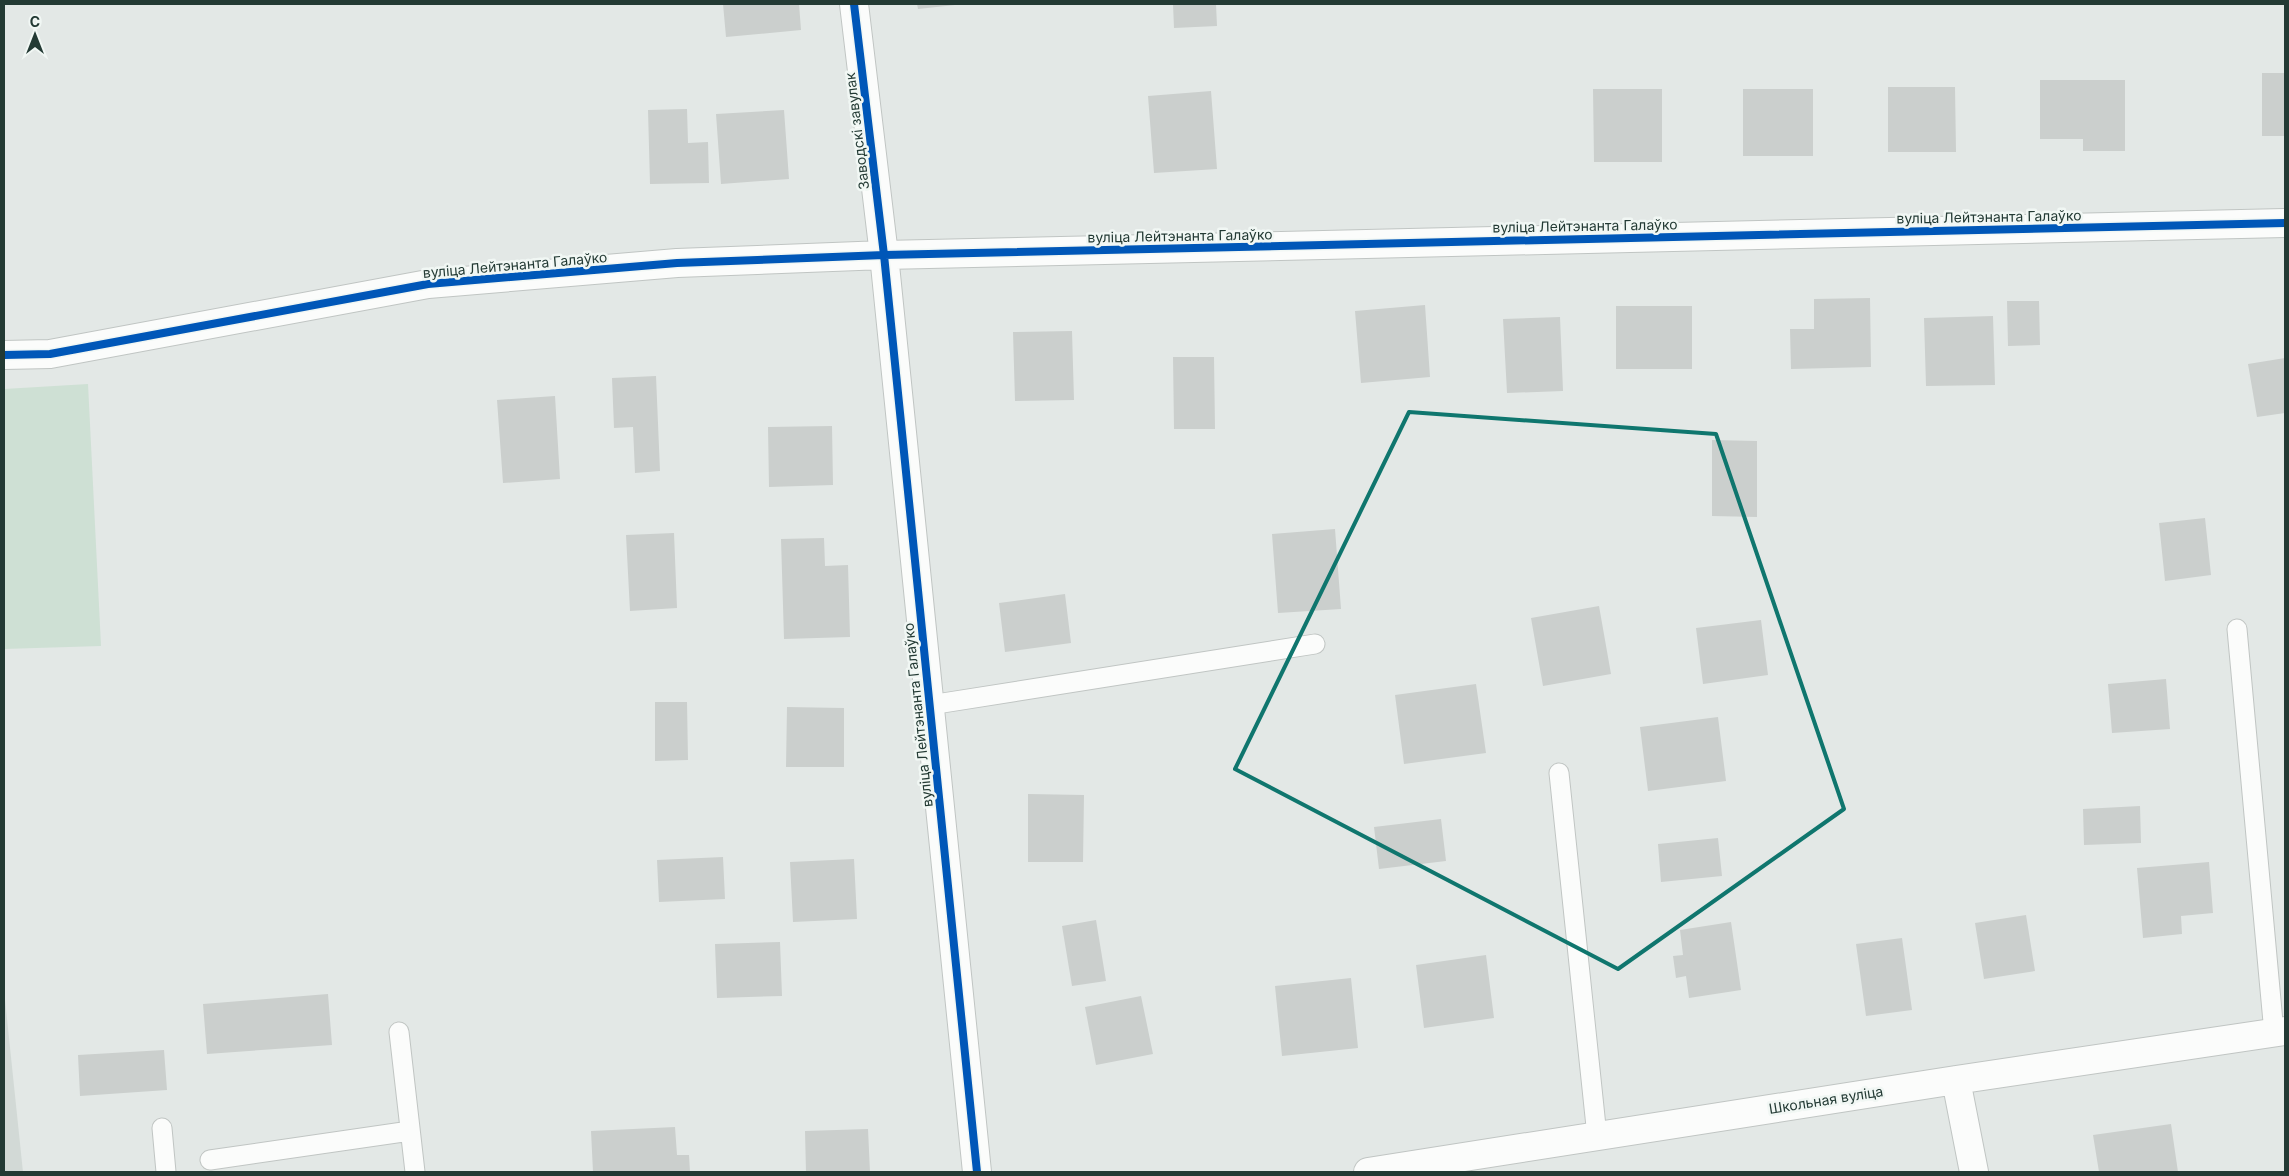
<svg xmlns="http://www.w3.org/2000/svg" width="2289" height="1176" font-family="Inter,sans-serif">
<rect width="100%" height="100%" fill="#e3e8e6"/>
<path fill="#d2d9d6" d="M4 990 23 1172H4Z"/>
<path fill="#cee0d4" d="M88 384 101 646 4 649V389Z"/>
<path fill="#cbcfcd" d="M723 4H799L801 30 726 37Z
M917 4H955V5L918 9Z
M1173 4H1216L1217 26 1174 28Z
M2262 73H2285V136H2262Z
M2040 80H2125V151H2083V139H2040Z
M1888 87H1955L1956 152H1888Z
M1593 89H1662V162H1594Z
M1743 89H1813V156H1743Z
M1211 91 1217 169 1154 173 1148 96Z
M687 109 688 143 708 142 709 183 650 184 648 110Z
M784 110 789 179 721 184 716 114Z
M1870 298 1871 367 1791 369 1790 329H1814V299Z
M2007 301H2039L2040 345 2008 346Z
M1425 305 1430 377 1361 383 1355 311Z
M1616 306H1692V369H1616Z
M1993 316 1995 385 1926 386 1924 318Z
M1560 317 1563 391 1507 393 1503 319Z
M1072 331 1074 400 1015 401 1013 332Z
M1173 357H1214L1215 429H1174Z
M2285 358V413L2257 417 2248 364Z
M656 376 660 471 635 473 633 427 614 428 612 378Z
M555 396 560 479 503 483 497 400Z
M832 426 833 485 769 487 768 427Z
M1712 440 1757 441V517L1712 516Z
M2205 518 2211 575 2165 581 2159 523Z
M1335 529 1341 609 1278 613 1272 534Z
M674 533 677 608 630 611 626 535Z
M824 538 825 566 848 565 850 637 784 639 781 539Z
M1065 594 1071 643 1005 652 999 603Z
M1599 606 1611 674 1543 686 1531 618Z
M1761 620 1768 675 1703 684 1696 628Z
M2166 679 2170 729 2112 733 2108 684Z
M1476 684 1486 753 1404 764 1395 695Z
M655 702H687L688 760 655 761Z
M787 707 844 708V767H786Z
M1718 717 1726 781 1648 791 1640 727Z
M1028 794 1084 795 1083 862H1028Z
M2140 806 2141 843 2084 845 2083 809Z
M1441 819 1446 861 1379 869 1374 827Z
M1718 838 1722 876 1661 882 1658 844Z
M723 857 725 899 659 902 657 860Z
M854 859 857 919 793 922 790 862Z
M2209 862 2213 913 2181 916 2182 934 2143 938 2137 868Z
M2026 915 2035 971 1984 979 1975 923Z
M1096 920 1106 981 1072 986 1062 926Z
M1731 922 1741 990 1689 998 1686 976 1676 978 1673 956 1683 955 1680 930Z
M1902 938 1912 1010 1866 1016 1856 944Z
M780 942 782 996 717 998 715 944Z
M1486 955 1494 1018 1424 1028 1416 965Z
M1351 978 1358 1048 1282 1056 1275 986Z
M328 994 332 1045 207 1054 203 1004Z
M1141 996 1153 1054 1096 1065 1085 1007Z
M164 1050 167 1090 80 1096 78 1055Z
M2171 1124 2178 1172H2099L2093 1135Z
M675 1127 677 1155H689L690 1172H593L591 1131Z
M868 1129 870 1172H806L805 1131Z"/>
<g fill="none" stroke-linecap="round" stroke-linejoin="round">
<g stroke="#c0c5c3" stroke-width="21">
<path id="lane" d="M2237 629 2274 1033
M930 705 1315 644
M1559 773 1597 1136
M399 1032 415 1172
M162 1128 166 1172
M210 1160 410 1131"/>
</g>
<g stroke="#c0c5c3" stroke-width="30">
<path id="street" d="M854 4 884 255 977 1172
M4 355 50 354 428 284 677 263 884 255 2285 223
M1956 1080 1974 1172
M1368 1172 1956 1080 2285 1031"/>
</g>
<use href="#lane" stroke="#fbfcfb" stroke-width="19"/>
<use href="#street" stroke="#fbfcfb" stroke-width="28"/>
<g stroke="#f1f7f4" stroke-width="11">
<path id="cycleway" d="M854 4 884 255 977 1172
M4 355 50 354 428 284 677 263 884 255 2285 223"/>
</g>
<use href="#cycleway" stroke="#0057b8" stroke-width="8"/>
</g>
<path fill="none" stroke="#0f766e" stroke-width="4" stroke-linejoin="round" d="M1409 412 1716 434 1844 809 1618 969 1235 769Z"/>
<g text-anchor="middle" stroke-width="5" stroke-linejoin="round" paint-order="stroke">
<g font-size="14" fill="#233a34" stroke="#f1f7f4">
<text transform="translate(857 131) rotate(-97)" y="5">Заводскі завулак</text>
<text transform="translate(1989 217) rotate(-1)" y="5">вуліца Лейтэнанта Галаўко</text>
<text transform="translate(1585 226) rotate(-1)" y="5">вуліца Лейтэнанта Галаўко</text>
<text transform="translate(1180 236) rotate(-1)" y="5">вуліца Лейтэнанта Галаўко</text>
<text transform="translate(515 265) rotate(-5)" y="5">вуліца Лейтэнанта Галаўко</text>
<text transform="translate(918 715) rotate(-96)" y="5">вуліца Лейтэнанта Галаўко</text>
<text transform="translate(1826 1100) rotate(-9)" y="5">Школьная вуліца</text>
</g>
</g>
<rect width="2289" height="1176" fill="none" stroke="#233a34" stroke-width="10"/>
<g transform="translate(35 35)" stroke="#f1f7f4" stroke-width="4" paint-order="stroke">
<path d="M0-4L9 19L0 12L-9 19Z" fill="#233a34"/>
<text y="-8" font-size="14" font-weight="bold" text-anchor="middle" fill="#233a34">С</text>
</g>
</svg>
